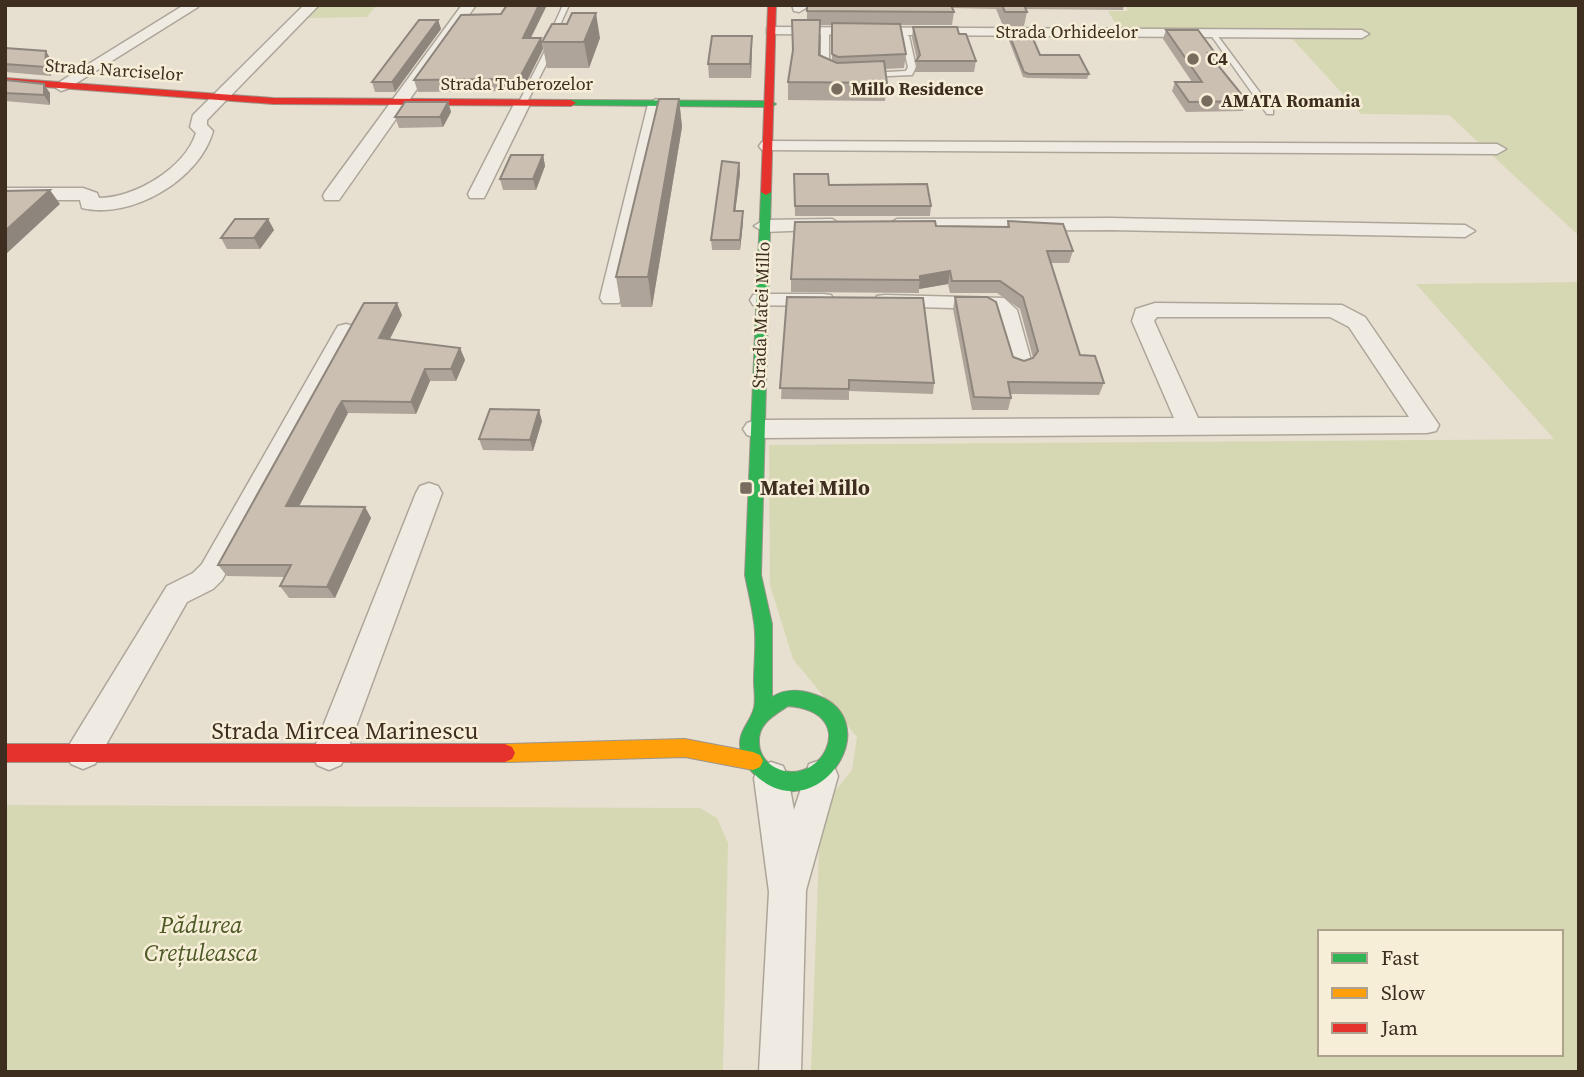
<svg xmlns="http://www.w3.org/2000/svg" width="1584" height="1077" font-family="'Source Serif 4',serif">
<rect width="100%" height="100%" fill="#e7e0d1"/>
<path fill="#d6d7b3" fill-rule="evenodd" d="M320 5H377L367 17 308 18Z
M1125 5H1579V236L1449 115 1361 114 1286 32 1120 31 1108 11H1128Z
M1579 282V1072H811L820 824 830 797 852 770 857 737 793 659 770 585 769 445 1554 439 1416 284ZM1320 932H1561V1054H1320Z
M5 805 700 808 717 818 728 843 723 1072H5Z"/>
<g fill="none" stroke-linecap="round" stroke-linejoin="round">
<g stroke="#ada599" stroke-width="3">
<path id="lane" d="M563 5H569L560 25 558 41 526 104 519 106 518 104 550 41 554 25Z
M825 29 829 31V70L832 73 828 75 821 71V31Z
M1208 31H1214L1273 110V114H1267Z
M905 34 909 36 916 67 912 75 866 77 865 75 869 73 906 71 908 67 901 36Z"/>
</g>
<g stroke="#ada599" stroke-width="3">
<path id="street" d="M184 5 198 7 67 89 61 91 53 86Z
M304 5H319L207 120V125L213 131C200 179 132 220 82 208L80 200H5V188H83L97 193 99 198C135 198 185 168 196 133L190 127 193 115Z
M462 5H476L339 200H325L323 196 325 192Z
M792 5H806V8L799 12 794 11Z
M772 27 1362 30 1369 34 1362 38 767 34V28Z
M522 99 530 104 486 194 484 198H470L468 194 514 104Z
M656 99 664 104 622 298 619 303H603L600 298 648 104Z
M768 141 1497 144 1506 149 1497 154 762 150 759 146 762 142Z
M1111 218 1465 225 1475 231 1465 237 1111 230 897 231 887 225 897 219Z
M832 219 842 225 839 229 764 232 754 226 764 220Z
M761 294H823L831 295 834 300 831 305 823 306 753 305 750 300 753 295Z
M885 295 1004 298 1017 310 1032 364 1028 369 1020 371 1012 369 996 313 991 309 877 306 874 301 877 296Z
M1155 303 1342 305 1365 317 1439 425 1436 431 1427 433 756 438 747 435 743 429 747 423 756 420 1174 418 1132 321 1136 309ZM1157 317H1330L1349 327 1409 417 1198 418 1154 321Z
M346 324 354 326 357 331 222 580 213 589 187 602 95 764 83 769 71 764 66 753 71 742 167 586 193 573 202 564 335 331 338 326Z
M429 483 438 486 442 493 346 754 341 765 329 770 317 765 312 754 416 493 420 486Z
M821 760 833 764 838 776 806 890 801 1072H759L769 892 754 778 759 766 771 762 783 766 788 778 794 810 809 764Z"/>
</g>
<g stroke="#9c958a" stroke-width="2">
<path id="fast" d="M571 100 771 101 776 104 771 107 568 105V101Z
M766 189 771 192 761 575 772 624V697C785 689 798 689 813 694 887 716 827 819 767 784 756 777 744 766 741 752 736 732 750 724 754 708 756 700 754 689 754 681 754 662 757 641 754 622 752 606 748 591 745 575L761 192ZM788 706C866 712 817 796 771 765 763 759 759 751 759 742 758 723 775 715 788 706Z"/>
</g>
<g stroke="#9c958a" stroke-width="2">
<path id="slow" d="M685 739 753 752 760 755 763 761 760 767 753 770 685 757 505 762 498 759 495 753 498 747 505 744Z"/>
</g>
<g stroke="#9c958a" stroke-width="2">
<path id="jam" d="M768 5H776L771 192 766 195 761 192Z
M5 78 273 98 571 100 576 103 571 106 273 104 5 84Z
M5 744H505L512 747 515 753 512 759 505 762H5Z"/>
</g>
<use href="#lane" fill="#efebe3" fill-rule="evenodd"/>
<use href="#street" fill="#efebe3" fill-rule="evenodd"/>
<use href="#fast" fill="#30b455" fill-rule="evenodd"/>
<use href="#slow" fill="#ff9f0a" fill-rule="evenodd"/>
<use href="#jam" fill="#e5322d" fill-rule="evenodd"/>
</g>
<path fill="#afa499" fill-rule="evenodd" d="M507 5H547L531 38H541L543 49 522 91 418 92 414 80 501 14Z
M807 5H1124L1123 10 1025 9 1027 12 1024 26H1003L996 9 952 8 954 12 952 25H900L906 54 904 68 885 69 887 83 885 101 788 100V82L807 20ZM820 25H832V61L819 55Z
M438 20 441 29 395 92H375L372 82Z
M913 27 959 34 976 61 974 72H915L917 60 912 38Z
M1166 30 1215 53 1213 59 1247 101 1243 111 1186 112 1172 91 1175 82H1192L1163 39Z
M1009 34 1040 55 1089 74 1087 79 1028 78 1023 77 1008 38Z
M600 38 589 68H547L542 42Z
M5 48 51 60V76L5 72Z
M752 49 751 78H709L708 64Z
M5 80 50 93V105L5 101Z
M679 99 682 127 652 307H621L616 277Z
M448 102 451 112 443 127 399 128 395 117Z
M543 155 545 166 536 190H503L500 179Z
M739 163 740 174 735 211 743 222 740 250H712L711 240Z
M794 174 829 185 931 206 930 216H795Z
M268 219 274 230 260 249H227L221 238Z
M1008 221 1073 251 1069 263H1051L1080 355 1104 383 1099 395 1011 394V398L1008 410H972L953 309 955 297 1013 357 1024 361 1033 358 1020 309 997 293H950L948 284 919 289V293L791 292V279L936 226 1007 227Z
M787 297 934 383 933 394 849 391V400L781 399Z
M402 315 390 339 460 348 465 360 456 381H430L416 414 348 413 344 421 299 506 365 507 371 518 335 598H289L280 586 285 577 227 576 218 565Z
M542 421 533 451 483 450 479 439Z"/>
<path fill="#8e867d" d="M539 5H547L525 49 523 38Z
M596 13 600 38 589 68 584 42Z
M438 20 441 29 395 92 392 82Z
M752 36V49L751 78 750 64Z
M541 38 543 49 522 91 519 79Z
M46 51 51 60V76L45 67Z
M44 84 50 93V105L44 95Z
M679 99 682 127 652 307 648 277Z
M448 102 451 112 443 127 440 117Z
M543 155 545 166 536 190 533 179Z
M739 163 740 174 734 222V211Z
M50 190 60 204 5 255V231Z
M743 211V222L740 250V240Z
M268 219 274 230 260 249 254 238Z
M950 271 948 284 919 289 920 276Z
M397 303 402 315 384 350 379 338Z
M460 348 465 360 456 381 451 369Z
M425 369 430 381 416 414 411 402Z
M342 401 348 413 293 518 286 506Z
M539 410 542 421 533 451 530 440Z
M365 507 371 518 335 598 327 587Z"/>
<path fill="#cbbfb2" stroke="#8e867d" stroke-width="2" d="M507 5H539L523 38H541L519 79 414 80 461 15 501 14Z
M807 5H951L954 12 807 11Z
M1002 5H1024L1027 12H1005Z
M572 13H596L584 42H542L552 24H567Z
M419 20H438L392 82H372Z
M792 20H820L819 55 837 63 884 61 887 83 788 82 793 50Z
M832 23 900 24 906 54 838 57 832 54Z
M913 27H957L959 34H966L976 61H916L920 55Z
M1166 30H1198L1215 53H1208L1247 101 1189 102 1175 82H1202Z
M1009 34H1031L1040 55H1079L1089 74H1029L1024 72Z
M712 36H752L750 64H708Z
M5 48 46 51 45 67 5 64Z
M5 80 44 84V95L5 93Z
M659 99H679L648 277H616Z
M405 102H448L440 117H395Z
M511 155H543L533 179H500Z
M722 161 739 163 734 211H743L740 240H711Z
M794 174H828L829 185 927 184 931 206H795Z
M50 190 5 231V191Z
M235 219H268L254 238H221Z
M935 221 936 226 1009 227 1008 221 1063 224 1073 251H1047L1080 355 1095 356 1104 383 1008 382 1011 398 974 397 955 297H987L996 302 1013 357 1024 361 1033 358 1038 351 1023 297 1000 281H952L950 271 920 276V280L791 279 795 222Z
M787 297 923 298 934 383 849 380V389L780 388Z
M364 303H397L379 338 460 348 451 369H425L411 402 342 401 337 409 286 506 365 507 327 587 280 586 291 565H218Z
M490 409 539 410 530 440 479 439Z"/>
<g fill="#786c5e" stroke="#f7eed8" stroke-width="2.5">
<circle cx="1193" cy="59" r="7"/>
<circle cx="837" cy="89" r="7"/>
<circle cx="1207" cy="101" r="7"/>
<rect x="739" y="481" width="14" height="14" rx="3.5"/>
</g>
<g text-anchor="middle" stroke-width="5" stroke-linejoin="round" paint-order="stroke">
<g font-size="18" fill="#3d2e20" stroke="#f7eed8">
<text x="1067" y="38">Strada Orhideelor</text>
<text transform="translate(114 70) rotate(4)" y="6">Strada Narciselor</text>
<text x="517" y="90">Strada Tuberozelor</text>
<text transform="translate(761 315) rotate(-88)" y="6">Strada Matei Millo</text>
</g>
<g font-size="18" font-weight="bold" fill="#3d2e20" stroke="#f7eed8" text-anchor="start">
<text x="1207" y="65">C4</text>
<text x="851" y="95">Millo Residence</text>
<text x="1221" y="107">AMATA Romania</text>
</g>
<g font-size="21" font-weight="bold" fill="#3d2e20" stroke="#f7eed8" text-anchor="start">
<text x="760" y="495">Matei Millo</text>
</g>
<g font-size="24" fill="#3d2e20" stroke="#f7eed8">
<text x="345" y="739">Strada Mircea Marinescu</text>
</g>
<g font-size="24" font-style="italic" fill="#4d5a26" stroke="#f7eed8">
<text x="201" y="933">Pădurea<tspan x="201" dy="28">Crețuleasca</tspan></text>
</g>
</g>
<rect width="1584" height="1077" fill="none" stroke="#3d2e20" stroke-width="14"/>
<rect x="1318" y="930" width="245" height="126" fill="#f7eed8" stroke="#ada18e" stroke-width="2"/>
<rect x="1332" y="953" width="35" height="10" fill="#30b455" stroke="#ada18e" stroke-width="2"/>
<text x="1381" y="965" font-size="21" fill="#3d2e20">Fast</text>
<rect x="1332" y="988" width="35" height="10" fill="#ff9f0a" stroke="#ada18e" stroke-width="2"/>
<text x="1381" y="1000" font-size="21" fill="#3d2e20">Slow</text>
<rect x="1332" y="1023" width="35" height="10" fill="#e5322d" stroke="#ada18e" stroke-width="2"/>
<text x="1381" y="1035" font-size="21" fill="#3d2e20">Jam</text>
</svg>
